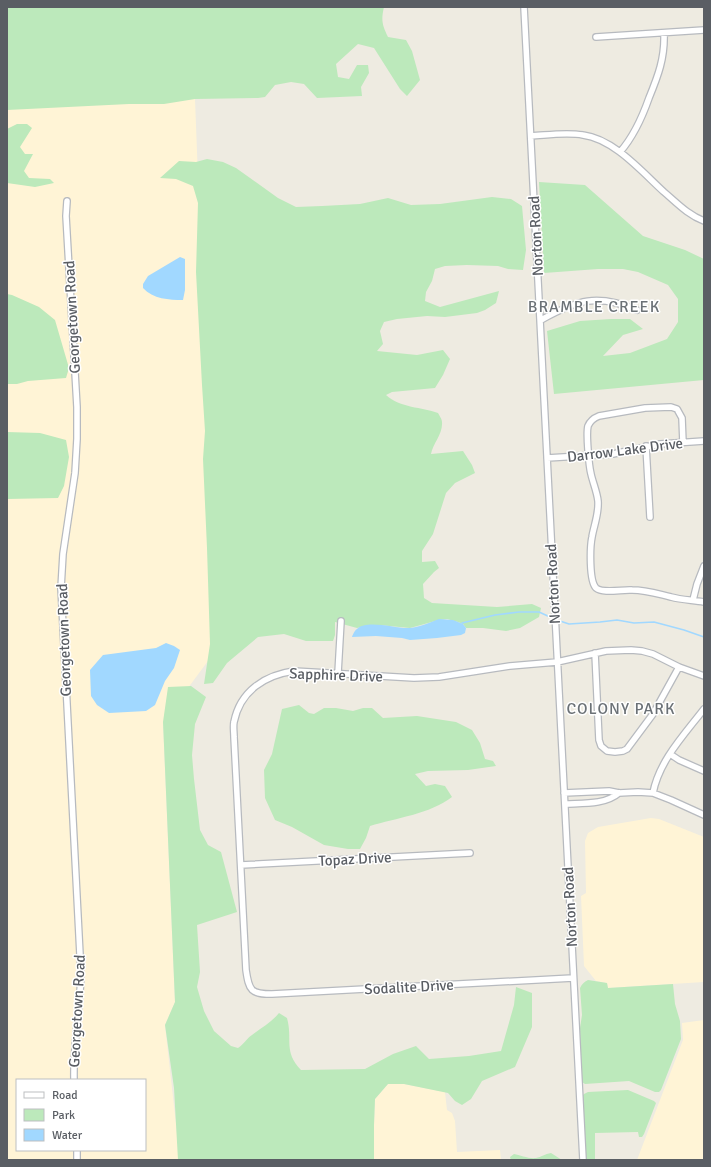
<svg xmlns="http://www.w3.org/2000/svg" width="711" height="1167" font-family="Signika,sans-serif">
<rect width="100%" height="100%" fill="#eeebe1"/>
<path fill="#fff4d6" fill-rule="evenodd" d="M195 99 216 650 163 722 175 1002 165 1025 180 1160H7V109ZM17 1080H145V1150H17Z
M651 818 659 819 704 837V982L608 988 607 983 596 981 584 966 581 896 586 893 585 841 588 833 598 827Z
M704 1020V1160H637L683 1040 682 1023Z
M388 1084H404L445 1092 447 1110 452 1113 455 1121 457 1152 500 1150 501 1160H374V1125L375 1099Z"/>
<path fill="#bce9bb" d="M7 7H384C381 20 382 25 388 37L406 40 412 51 420 80 407 96 400 89 374 48 358 44 336 64 338 77 349 79 357 65H368L369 73 361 87 362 96 317 98 304 84 291 82 275 85 265 97 258 98 195 99 164 104H129L7 110Z
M17 124H27L32 128 20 147 25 154H33L24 171 29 178 50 179 54 183 35 187 7 183V129Z
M207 159 223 162 236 168 278 198 296 207 322 206 360 204 388 198 411 205 440 204 492 197 511 199 522 206 526 250 523 270 508 269 498 266 467 265 445 266 435 269 432 281 426 292 425 301 440 307 499 291 496 303 485 310 477 313 445 317 427 316 397 319 384 322 380 331 383 344 377 351 417 355 443 350 450 359 443 375 435 388 392 392 386 395C400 408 422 407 438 413 439 415 442 419 442 422 443 434 433 443 431 454L463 451 472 465 475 473 455 483 446 493 433 534 422 551V562L435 561 439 568 434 572 423 584 424 598 432 603 497 607 532 604 541 608 539 617 520 628 506 631 483 628H466L463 624 458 622 447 619 439 620 410 628 379 625H370L357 628 335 622V635L333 641H306L284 634 258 637 227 663 213 683 204 684 210 644 207 548 203 459 205 431 202 385 196 272 198 203 193 186 176 179 160 178 179 161 196 162Z
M539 182 585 185 643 236 685 250 704 259V380L554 394 547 331 580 321 611 319H630L643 329 623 335 603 356 630 353 667 339 678 322V299L668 285 638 272 623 269H598L544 273Z
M7 294 12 295 39 307 55 320 69 368 66 378 28 381 17 384H7Z
M7 432 40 433 66 440 69 457 64 486 58 498 7 499Z
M191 686 206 697 195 724 192 755 194 779 200 830 208 845 221 852 237 912 197 925 200 972 197 987 204 1011 214 1031 231 1046 238 1048C244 1044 247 1038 252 1035 261 1028 272 1022 279 1013L287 1018C293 1040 283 1051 301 1070L365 1069 393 1054 416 1046 429 1059 469 1056 501 1051 514 1005 516 987 532 993V1027L515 1067 482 1081 471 1099 462 1105 455 1101 448 1093 404 1084H388L375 1099 374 1125V1160H178L174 1088 165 1025 175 1002 163 722 168 687Z
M299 705 309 713 314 714 324 708H336L353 711 363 708H372L383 718 417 716 456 722 472 730 480 743 485 759 493 761 496 766 468 770 428 771 415 774 426 786 435 784 445 786 452 797C430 814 396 818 370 826L366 838 360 849H348L324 845 292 827 275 820 265 798 264 770 272 754 282 709Z
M588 980 607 983 608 988 673 984 675 1004 680 1021 681 1039 661 1090 659 1092H655L629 1081 585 1084 582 1082 581 1076 580 1028 582 1015 580 988C582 984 584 982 588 980Z
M628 1090 654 1101 656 1103 644 1134 642 1137H639L638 1132 595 1133V1160H585L582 1096 584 1094 588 1092Z
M551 1153 562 1160H511L510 1157 514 1154C520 1155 529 1159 536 1158 541 1157 545 1154 551 1153Z"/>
<path fill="#a1d8ff" d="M180 257 185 259V290L183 300C169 300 153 299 143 288V284L148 276Z
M439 619 453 620 463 624 466 628 465 633 461 635 437 638 410 640 402 638 376 636 352 637C353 634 355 630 357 629 367 619 397 629 409 628 417 628 431 622 439 619Z
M166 643 174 646 180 650 174 668 165 681 155 705 146 711 109 713 97 705 91 696 90 670 103 655 156 648Z"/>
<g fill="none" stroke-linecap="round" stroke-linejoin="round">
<path stroke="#a1d8ff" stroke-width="1.5" d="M560 621 569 624 600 622 617 620 634 623 654 622 684 630 704 637
M462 623 495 615 519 612H539L550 617"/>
<g stroke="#b7babf" stroke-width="8">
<path id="minor" d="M524 7 583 1160
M596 37 704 30
M531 136C548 135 566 132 583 135 614 139 642 172 664 192 677 203 688 215 704 221
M620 152C634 136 642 118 649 98 658 76 665 58 664 33
M67 201 66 216 77 407V439L75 473 63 554 61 588 81 974C80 1009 73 1045 74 1080
M541 320C577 300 597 293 637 310
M683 443 682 418 677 409 671 407 645 408 599 416C594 418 590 421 588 426 586 434 589 466 591 474 593 483 597 492 598 501 599 514 594 525 592 537 590 547 589 581 596 588 603 594 623 589 632 590 646 590 658 594 671 597 682 600 693 600 704 602
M646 446 650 517
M547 458 613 454 660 444 704 441
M693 600 697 584 704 566
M595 653 599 740 601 746 607 751 615 752 623 751 627 749 653 714 679 667
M338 673 341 621
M670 754 679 760 704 771
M564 793 609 791 619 793 638 792 653 793 671 800 704 815
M653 793C659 761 684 735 704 709
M565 804C582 803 605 805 619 793
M241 865 470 853
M573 978 272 994C251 994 249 991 246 970L234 737C234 732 233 726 234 722 240 691 265 675 294 671L414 678 439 677 510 666 557 662 606 651 631 650 642 651 653 654 679 667 704 676
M77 1150V1160"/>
</g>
<use href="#minor" stroke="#fff" stroke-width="5.5"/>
</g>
<g text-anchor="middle" stroke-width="3" stroke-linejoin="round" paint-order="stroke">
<g font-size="15" fill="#5a5e64" stroke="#fff">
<text transform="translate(536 236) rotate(-93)" y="5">Norton Road</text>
<text transform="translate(72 317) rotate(-93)" y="5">Georgetown Road</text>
<text transform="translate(625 450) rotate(-7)" y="5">Darrow Lake Drive</text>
<text transform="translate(553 584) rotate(-93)" y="5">Norton Road</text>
<text transform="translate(64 640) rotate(-92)" y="5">Georgetown Road</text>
<text transform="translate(336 675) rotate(2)" y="5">Sapphire Drive</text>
<text transform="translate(355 859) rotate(-3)" y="5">Topaz Drive</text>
<text transform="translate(570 907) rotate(-93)" y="5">Norton Road</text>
<text transform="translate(409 987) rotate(-3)" y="5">Sodalite Drive</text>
<text transform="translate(77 1011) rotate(-87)" y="5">Georgetown Road</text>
</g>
<g font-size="16" letter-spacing="1" fill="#6b7176" stroke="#fff">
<text x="594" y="312">BRAMBLE CREEK</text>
<text x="621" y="714">COLONY PARK</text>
</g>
</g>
<rect width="711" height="1167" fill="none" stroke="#5a5e64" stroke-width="16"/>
<rect x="16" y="1079" width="130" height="72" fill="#ffffff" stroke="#bdbfc1"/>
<rect x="24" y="1092" width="20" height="6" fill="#ffffff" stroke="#bdbfc1"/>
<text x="52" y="1099" font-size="12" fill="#5a5e64">Road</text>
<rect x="24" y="1109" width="20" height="12" fill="#bce9bb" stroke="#bdbfc1"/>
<text x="52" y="1119" font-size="12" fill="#5a5e64">Park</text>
<rect x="24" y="1129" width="20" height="12" fill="#a1d8ff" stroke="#bdbfc1"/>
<text x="52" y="1139" font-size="12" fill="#5a5e64">Water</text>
</svg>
